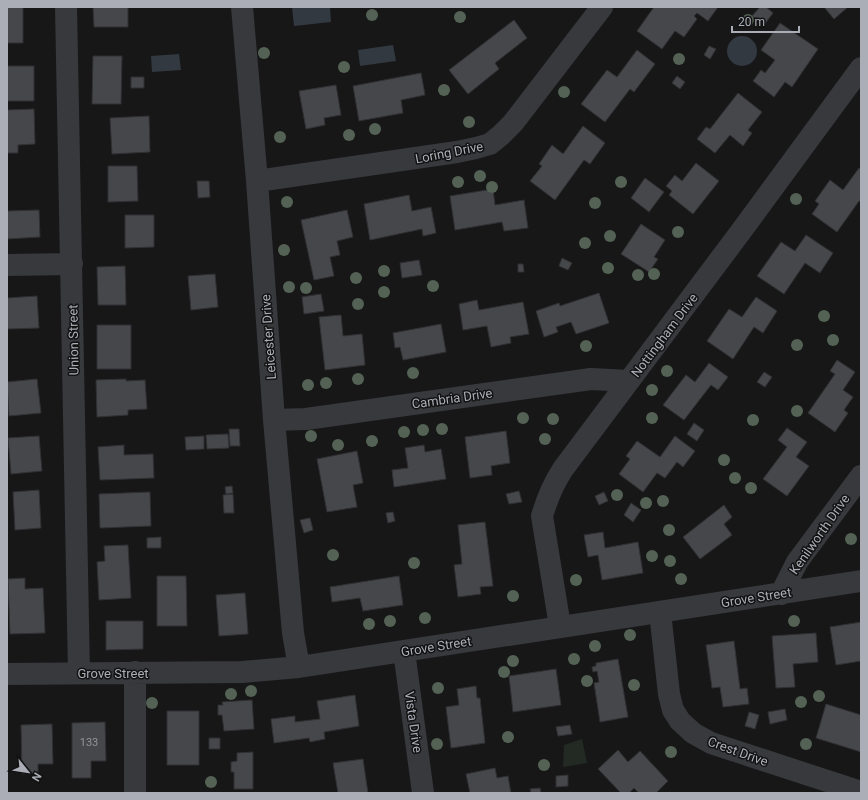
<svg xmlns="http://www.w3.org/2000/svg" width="868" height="800" font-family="Roboto,sans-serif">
<rect width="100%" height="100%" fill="#171718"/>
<path fill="#232a24" d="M582 739 587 763 563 767 564 745Z"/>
<path fill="#323940" d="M292 7H330L331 22 294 26Z
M727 51a15 15 0 1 1 30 0a15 15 0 1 1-30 0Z
M393 45 396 61 360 66 358 50Z
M179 54 181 70 152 72 151 56Z"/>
<path fill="#46474b" stroke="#313134" d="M7 7H23V43H7Z
M93 7H128V27H94Z
M654 7H718L708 21 697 13 694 16 697 19 684 37 675 31 662 49 637 31Z
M760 7H766L773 13 764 25 752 16Z
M824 7H848L834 19Z
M514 20 527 38 495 63 499 69 468 94 449 70Z
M780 23 818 49 792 87 785 82 774 97 753 81 761 70 765 73 775 60 761 50Z
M709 46 716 49 710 59 704 55Z
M637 50 655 64 634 92 630 89 605 122 581 104 607 70 617 77Z
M93 56H122L121 104H92Z
M7 66H34V101H7Z
M421 73 425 95 401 100 403 113 359 121 353 86Z
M677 76 685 82 680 89 672 83Z
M131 77H144V88H131Z
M336 85 341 115 324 118 325 125 306 129 299 91Z
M738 93 762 112 748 130 752 133 743 146 730 135 715 153 697 139 706 127 710 129Z
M34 109 35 144 18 145V153H7V110Z
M149 116 150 152 112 154 110 118Z
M583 126 605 143 590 164 584 160 555 200 530 181 542 166 539 164 552 145 563 154Z
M696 163 719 181 693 214 669 195 672 191 666 186 675 175 682 181Z
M108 166H137L138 201 108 202Z
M859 168 861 170V202L859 201 837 232 812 214 819 204 815 201 830 180 843 190Z
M645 178 664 192 649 212 631 198Z
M197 181H209L210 197 198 198Z
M493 189 495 205 524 200 528 228 504 231 502 222 455 230 450 196Z
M409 195 412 211 431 207 436 233 423 236 422 229 370 240 364 204Z
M39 210 40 237 7 239V211Z
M347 210 353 237 337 241 340 255 330 257 334 276 314 280 301 220Z
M125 215H154V247L125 248Z
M641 224 665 240 654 257 658 259 649 272 621 254Z
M806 235 833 253 820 273 805 263 784 294 757 276 781 242 795 251Z
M562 258 572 263 568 270 559 266Z
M419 260 422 275 402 278 400 263Z
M518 264H523L524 272H518Z
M125 266 126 305H98L97 267Z
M215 274 218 307 191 310 188 276Z
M599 293 609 323 576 334 571 322 556 327 558 332 544 337 536 311 559 303 560 306Z
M321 294 324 311 304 314 302 297Z
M37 296 39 328 7 329V298Z
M756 297 777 311 763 333 754 327 733 359 707 341 729 309 742 317Z
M477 300 479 310 523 302 529 334 510 337 511 343 491 347 487 326 463 330 459 304Z
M341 315 343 336 362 334 365 365 325 370 319 317Z
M441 324 446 352 403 360 400 347 395 348 393 333Z
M97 325H131V369H97Z
M837 360 855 372 843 390 853 397 844 410 848 413 835 432 808 413 835 374 830 371Z
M709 363 728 377 718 390 711 385 684 420 663 405 686 375 695 382Z
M764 372 772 377 765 387 757 382Z
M37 379 41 413 9 416 7 382Z
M126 379V381L145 380 147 409 128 410V415L97 417 96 380Z
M694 423 704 430 697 441 687 434Z
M787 428 807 442 796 457 809 466 787 496 763 479 787 447 778 440Z
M229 429H239L240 446H230Z
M506 431 510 463 491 466 492 475 470 478 465 437Z
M228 434 229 448 207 449 206 435Z
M39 436 42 471 11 474 8 438Z
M204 436V449L186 450 185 437Z
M675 436 695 451 683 467 677 462 665 478 657 473 643 492 619 474 630 459 626 456 637 441 660 457Z
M124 445V455L153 454 154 478 100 480 98 447Z
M424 445 425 452 441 449 446 479 394 487 392 470 408 468 405 448Z
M357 451 363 483 353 485 357 507 327 512 317 459Z
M232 486 233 493 226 494 225 487Z
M39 490 41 528 15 530 13 492Z
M519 491 522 502 509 504 506 494Z
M150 492 151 526 100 528 99 494Z
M604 492 608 501 599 505 595 496Z
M233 494 234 513H224L223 495Z
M631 503 641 510 633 522 624 515Z
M724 505 732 517 724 524 732 535 700 559 683 537Z
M393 512 395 521 388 523 386 513Z
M310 518 313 530 304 533 300 520Z
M485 522 493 586 480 587 481 594 458 597 454 565 462 564 458 525Z
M603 532 605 548 638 542 643 573 602 580 598 555 588 557 584 535Z
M161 537V548H147V538Z
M128 545 131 598 99 600 97 562 105 561 104 546Z
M157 576H186L187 626H157Z
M399 576 403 605 363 611 360 598 332 602 330 587Z
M25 578V589L43 588 45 633 10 634 8 579Z
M245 593 248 634 219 636 216 595Z
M106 621H143V649L106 650Z
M861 622V661L836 665 830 627Z
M816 633 818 662 793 664 795 687 776 688 772 636Z
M734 641 740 689 747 688 749 704 723 707 720 687 712 688 706 645Z
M618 659 628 717 600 722 594 683 599 682 597 671 593 672 592 667 596 666V663Z
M556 669 561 705 513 712 509 676Z
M476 686 477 698H480L485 743 451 748 446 707 459 705 457 689Z
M355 695 359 726 324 732 325 739 310 742 309 738 274 743 271 719 295 716V722L320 719 317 701Z
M252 700 254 729 224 731 222 715H218V705H223L222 702Z
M826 704 861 715V752L816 738Z
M785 709 787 720 770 724 768 712Z
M167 711H199V765H167Z
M749 712 759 715 755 729 745 726Z
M105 722 106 761H91V778H72V723Z
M52 724 53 764H38V773L22 774 21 725Z
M570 725 572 734 558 736 556 727Z
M209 738H220V749H209Z
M618 750 628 762 640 751 668 781 656 793H639L634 788 629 793H621L598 769Z
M253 752V789H234V772H231V762L237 761V753Z
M363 759 368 793H338L333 763Z
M495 768 497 778 508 776 511 793H470L466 774Z
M568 775V786L556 787V776Z
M540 788 541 793H531L530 789Z"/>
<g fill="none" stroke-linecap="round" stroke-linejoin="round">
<path stroke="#38393d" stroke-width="22" d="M66 7 79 673
M242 7 257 181 274 420 293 633 299 667
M257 181 457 152 476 148 490 144 501 135 513 123 602 7
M7 265 72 264
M274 420 306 419 591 379 629 381
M781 594 797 562 861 476
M660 612 669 694 673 710 680 721 693 733 711 743 861 792
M560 626 542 516C547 499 553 484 563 469L742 230 861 68
M404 651 423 793
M135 672V793
M7 674 242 672 299 667 861 581"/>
</g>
<g fill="#536254">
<circle cx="372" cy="15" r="6"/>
<circle cx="460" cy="17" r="6"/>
<circle cx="748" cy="20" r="6"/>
<circle cx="264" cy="53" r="6"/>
<circle cx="679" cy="59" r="6"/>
<circle cx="344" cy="67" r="6"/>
<circle cx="444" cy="90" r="6"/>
<circle cx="564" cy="92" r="6"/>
<circle cx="469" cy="122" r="6"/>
<circle cx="375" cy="129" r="6"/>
<circle cx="349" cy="135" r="6"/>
<circle cx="280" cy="137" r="6"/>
<circle cx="480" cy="176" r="6"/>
<circle cx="458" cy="182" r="6"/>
<circle cx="621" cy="182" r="6"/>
<circle cx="492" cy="187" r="6"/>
<circle cx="796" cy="199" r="6"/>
<circle cx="287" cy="202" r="6"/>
<circle cx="595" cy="203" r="6"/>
<circle cx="678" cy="232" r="6"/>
<circle cx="610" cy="236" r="6"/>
<circle cx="585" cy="243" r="6"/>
<circle cx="284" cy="250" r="6"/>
<circle cx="608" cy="268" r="6"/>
<circle cx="384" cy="271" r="6"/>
<circle cx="654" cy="274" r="6"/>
<circle cx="638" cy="275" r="6"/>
<circle cx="356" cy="278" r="6"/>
<circle cx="433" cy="286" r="6"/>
<circle cx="289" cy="287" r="6"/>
<circle cx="306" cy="288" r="6"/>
<circle cx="384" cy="292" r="6"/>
<circle cx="358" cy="304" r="6"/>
<circle cx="824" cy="316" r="6"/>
<circle cx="833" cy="340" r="6"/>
<circle cx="797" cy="345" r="6"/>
<circle cx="586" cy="346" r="6"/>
<circle cx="667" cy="371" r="6"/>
<circle cx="413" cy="373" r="6"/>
<circle cx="358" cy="379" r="6"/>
<circle cx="326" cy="383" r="6"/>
<circle cx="308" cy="385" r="6"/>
<circle cx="652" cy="390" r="6"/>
<circle cx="797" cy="411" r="6"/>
<circle cx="523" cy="418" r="6"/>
<circle cx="652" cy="418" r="6"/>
<circle cx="553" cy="419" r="6"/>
<circle cx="753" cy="420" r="6"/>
<circle cx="442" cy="429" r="6"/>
<circle cx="423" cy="430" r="6"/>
<circle cx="404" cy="432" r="6"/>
<circle cx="311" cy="436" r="6"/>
<circle cx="545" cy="439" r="6"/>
<circle cx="372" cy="441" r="6"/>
<circle cx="338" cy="445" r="6"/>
<circle cx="724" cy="460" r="6"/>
<circle cx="735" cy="478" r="6"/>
<circle cx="751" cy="488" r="6"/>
<circle cx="617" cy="495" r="6"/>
<circle cx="663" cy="501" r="6"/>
<circle cx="646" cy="503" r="6"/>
<circle cx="669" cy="530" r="6"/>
<circle cx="851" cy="539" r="6"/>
<circle cx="333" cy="555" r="6"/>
<circle cx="652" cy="556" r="6"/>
<circle cx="670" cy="561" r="6"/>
<circle cx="414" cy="563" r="6"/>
<circle cx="681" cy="579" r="6"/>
<circle cx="576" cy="580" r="6"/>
<circle cx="513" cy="596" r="6"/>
<circle cx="425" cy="618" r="6"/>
<circle cx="390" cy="621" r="6"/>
<circle cx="794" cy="621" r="6"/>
<circle cx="369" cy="624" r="6"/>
<circle cx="630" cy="635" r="6"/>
<circle cx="595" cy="646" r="6"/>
<circle cx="574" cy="659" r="6"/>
<circle cx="513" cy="661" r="6"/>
<circle cx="504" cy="672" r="6"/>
<circle cx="587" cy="681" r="6"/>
<circle cx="634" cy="685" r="6"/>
<circle cx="438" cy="688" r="6"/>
<circle cx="251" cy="691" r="6"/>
<circle cx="231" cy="694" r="6"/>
<circle cx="819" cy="696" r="6"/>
<circle cx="801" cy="702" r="6"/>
<circle cx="152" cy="703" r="6"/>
<circle cx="508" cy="737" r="6"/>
<circle cx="437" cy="744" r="6"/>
<circle cx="806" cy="744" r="6"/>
<circle cx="671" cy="752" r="6"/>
<circle cx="544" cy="765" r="6"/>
<circle cx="211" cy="782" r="6"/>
</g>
<g text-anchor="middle" stroke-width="3" stroke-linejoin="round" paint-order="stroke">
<g font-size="11" fill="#92949c">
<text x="89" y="746">133</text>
</g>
<g font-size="13" fill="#abaeb7" stroke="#121213">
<text transform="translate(449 152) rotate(-11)" y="5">Loring Drive</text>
<text transform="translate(664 335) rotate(-53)" y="5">Nottingham Drive</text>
<text transform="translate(268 337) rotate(-94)" y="5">Leicester Drive</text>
<text transform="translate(73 340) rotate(-91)" y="5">Union Street</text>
<text transform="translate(452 398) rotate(-8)" y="5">Cambria Drive</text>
<text transform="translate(819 534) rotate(-55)" y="5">Kenilworth Drive</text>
<text transform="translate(756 597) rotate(-9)" y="5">Grove Street</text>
<text transform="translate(436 646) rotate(-9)" y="5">Grove Street</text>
<text x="113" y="678">Grove Street</text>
<text transform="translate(414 722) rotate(82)" y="5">Vista Drive</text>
<text transform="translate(738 751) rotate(20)" y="5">Crest Drive</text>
</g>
</g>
<rect width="868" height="800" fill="none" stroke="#abaeb7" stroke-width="16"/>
<g transform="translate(28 772) rotate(120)" stroke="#121213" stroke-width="3" paint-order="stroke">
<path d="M0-3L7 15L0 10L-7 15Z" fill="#abaeb7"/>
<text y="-6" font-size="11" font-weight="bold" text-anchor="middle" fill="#abaeb7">N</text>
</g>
<path d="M732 26v6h67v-6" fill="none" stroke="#abaeb7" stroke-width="2"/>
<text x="738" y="26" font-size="12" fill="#abaeb7" stroke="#121213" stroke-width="3" paint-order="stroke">20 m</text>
</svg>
